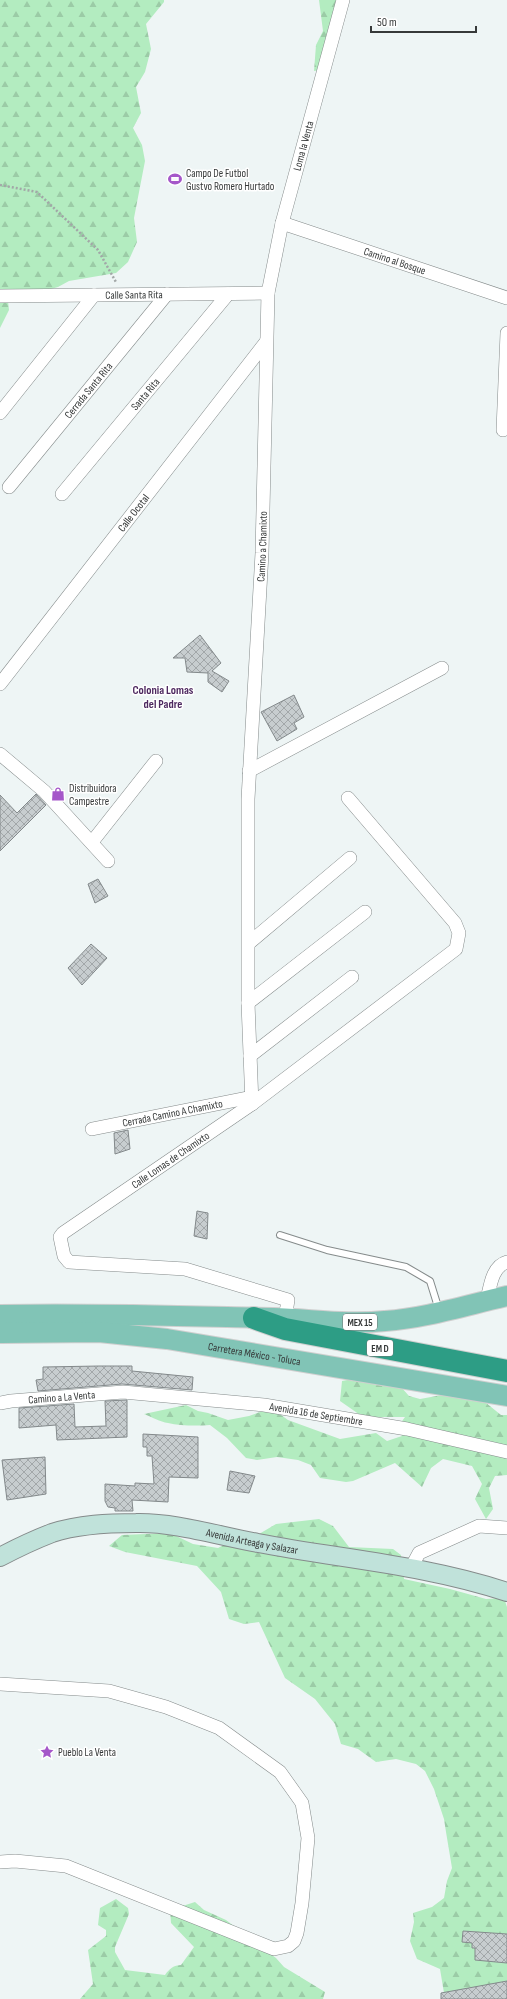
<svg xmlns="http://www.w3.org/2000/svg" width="507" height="1999" font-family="'Sofia Sans Condensed',sans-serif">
<defs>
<pattern id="forest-firs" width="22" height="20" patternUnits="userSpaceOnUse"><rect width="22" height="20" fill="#b3ecc0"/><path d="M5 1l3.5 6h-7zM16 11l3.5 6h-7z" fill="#9bcba6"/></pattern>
<pattern id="building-cross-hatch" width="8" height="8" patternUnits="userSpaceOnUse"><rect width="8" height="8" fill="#c7cdcf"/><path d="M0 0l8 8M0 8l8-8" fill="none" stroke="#a2a7a9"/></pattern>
</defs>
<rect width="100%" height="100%" fill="#eef5f5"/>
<path fill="url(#forest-firs)" d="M0 0H164V2L146 24 151 49 145 72 136 87 141 113 133 128 142 145 145 161 134 218 137 242 128 262 116 273 69 281 58 287 8 301 9 310 0 328Z
M319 0H344L331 68 314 71 316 45 323 31Z
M353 1379H394L409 1396 420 1399 464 1391 480 1398 501 1415H507V1475L495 1476 489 1488 493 1509 486 1519 475 1499 482 1484 472 1466 443 1459 431 1468 422 1487 395 1463 353 1481 346 1482 320 1478 311 1465 298 1460 277 1457 257 1460 246 1458 227 1438 210 1425C198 1426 180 1426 168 1423 160 1422 152 1417 144 1414L186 1405 198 1411 208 1413 228 1420 249 1416 265 1410 281 1415 288 1420 340 1439 376 1433 387 1441 402 1436 397 1428 405 1417H363L340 1401 342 1381Z
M319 1519 333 1526 349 1547 393 1549 401 1555 404 1579 450 1589 486 1599 504 1598 507 1607V1999H445L440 1969 417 1959 410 1941 414 1922 413 1913 432 1907 444 1898 447 1881 452 1868 446 1832 444 1819 434 1789 425 1771 416 1764 396 1759 376 1762 358 1749 341 1744 335 1724 315 1699 285 1678 259 1622 244 1624 229 1619 221 1592 197 1566 125 1552 109 1546 122 1535 170 1533 193 1544 218 1548 235 1539 254 1537 276 1524Z
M116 1899 128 1908 129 1914 115 1947V1952L125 1970 165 1975C169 1969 174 1965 181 1965L194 1947 171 1923 170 1910 195 1902 204 1910 226 1920 276 1958 284 1967 325 1992 323 1999H80L93 1984 88 1950 106 1936V1930L98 1925 100 1908Z"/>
<path fill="url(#building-cross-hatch)" stroke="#83898b" d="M200 635 221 663 212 671 229 681 222 692 208 682V673L187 672 185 658H173Z
M294 695 304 717 294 723 297 729 277 741 261 712Z
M36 794 46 805 0 851V795L17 813Z
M98 879 108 896 95 903 88 884Z
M91 944 107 958 82 985 68 968Z
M128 1130 130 1149 115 1154 114 1133Z
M197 1211 208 1213 207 1239 194 1236Z
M99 1366H132V1371L193 1377 192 1390 122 1384 38 1391 36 1380 43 1379V1367Z
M127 1400V1437L57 1440 56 1425 19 1428V1408L74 1404 75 1427 106 1426 105 1401Z
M143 1434 198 1437V1478L169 1477 168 1502 132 1500 133 1511H115V1508L108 1507 105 1501V1484L135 1486V1483L154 1484 152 1456H147V1447H143Z
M45 1457 46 1494 7 1500 2 1460Z
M230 1471 255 1476 249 1493 227 1490Z
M463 1931 507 1934V1963L475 1960V1948H472V1943L462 1942Z
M507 1981V1999H441V1993Z"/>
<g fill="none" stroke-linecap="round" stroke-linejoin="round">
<g stroke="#858b8b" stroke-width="8">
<path id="lane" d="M280 1235 327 1250 406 1267 430 1281 439 1310"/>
</g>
<g stroke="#858b8b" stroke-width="14">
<g id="street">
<path id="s1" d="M282 223 507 298"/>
<path id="s2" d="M0 296 268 293"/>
<path d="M0 413 94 295"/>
<path d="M503 430 507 333"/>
<path id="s3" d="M9 487 167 294"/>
<path id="s4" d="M62 494 228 294"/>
<path id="s5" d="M0 684 266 342"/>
<path d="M0 754 44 791 108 861"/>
<path d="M249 771 442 668"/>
<path d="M92 842 156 761"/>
<path d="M249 943 350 858"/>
<path d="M248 1003 365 912"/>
<path d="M250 1056 352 977"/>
<path id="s6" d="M252 1104 248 1003V799L262 553 268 293 282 223 343 0"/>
<path id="s7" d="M92 1129 252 1097"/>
<path d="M487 1300C490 1287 492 1266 507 1262"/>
<path id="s8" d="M285 1319 288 1300 185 1269 69 1262 64 1256 60 1237 63 1233 252 1104 456 949 459 933 455 923 348 798"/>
<path id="s9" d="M0 1403 11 1401 123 1392 264 1405 407 1429 507 1452"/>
<path d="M411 1568 419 1553 479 1526 507 1528"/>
<path d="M0 1684 109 1691 166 1707 219 1728 280 1772 302 1803 308 1838 302 1903 297 1933 294 1941 288 1946 274 1949 66 1866 15 1861 0 1862"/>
</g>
</g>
<g stroke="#858b8b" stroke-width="20">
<g id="secondary">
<path id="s10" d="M0 1557C17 1548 34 1540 52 1533 79 1524 109 1523 136 1523 175 1522 219 1536 258 1543 341 1559 426 1565 507 1592"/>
</g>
</g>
<g stroke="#cfcfcf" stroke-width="22">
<g id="primary">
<path d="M0 1315C91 1313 182 1316 273 1318 311 1319 348 1325 385 1321 426 1318 467 1305 507 1296"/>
<path id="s11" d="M0 1333 99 1332 167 1339 507 1396"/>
</g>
</g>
<g stroke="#cfcfcf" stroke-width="24">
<path id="highway" d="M254 1318 285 1329 507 1371"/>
</g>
<path stroke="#a2a7a7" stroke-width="2.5" stroke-dasharray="2 2" stroke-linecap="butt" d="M0 185 37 192 98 250 116 282"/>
<use href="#lane" stroke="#fff" stroke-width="6"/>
<use href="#street" stroke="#fff" stroke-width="13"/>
<use href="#secondary" stroke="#c0e2da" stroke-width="18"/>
<use href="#primary" stroke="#81c4b6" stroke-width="20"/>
<use href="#highway" stroke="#2d9d85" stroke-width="22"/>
</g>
<defs>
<g id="stadium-bare" transform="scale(1.08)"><path d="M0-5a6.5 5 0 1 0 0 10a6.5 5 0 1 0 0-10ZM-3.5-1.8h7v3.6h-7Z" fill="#a557c9" stroke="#fff" stroke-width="2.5" paint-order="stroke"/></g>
<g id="shop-bare" transform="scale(1.08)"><path d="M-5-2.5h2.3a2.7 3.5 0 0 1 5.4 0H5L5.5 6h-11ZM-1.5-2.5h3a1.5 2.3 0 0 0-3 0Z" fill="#a557c9" stroke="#fff" stroke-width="2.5" paint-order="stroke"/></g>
<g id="sight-bare" transform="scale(1.08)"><path d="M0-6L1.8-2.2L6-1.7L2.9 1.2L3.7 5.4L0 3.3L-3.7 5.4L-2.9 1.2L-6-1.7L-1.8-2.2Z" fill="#a557c9" stroke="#fff" stroke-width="2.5" paint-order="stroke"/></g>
</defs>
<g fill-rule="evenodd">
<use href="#stadium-bare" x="175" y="179"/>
<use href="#shop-bare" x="58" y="794"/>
<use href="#sight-bare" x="47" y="1752"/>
</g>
<g text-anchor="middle" stroke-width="3" stroke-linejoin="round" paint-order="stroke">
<g fill="#fff" stroke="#727474" stroke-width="1">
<rect x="343" y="1314" width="34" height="16" rx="3"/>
<rect x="367" y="1340" width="26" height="16" rx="3"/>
</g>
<g font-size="10" font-weight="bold" fill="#363939">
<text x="360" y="1326">MEX 15</text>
<text x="380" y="1352">EM D</text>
</g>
<g font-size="11" fill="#363939" stroke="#fff">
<text dy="4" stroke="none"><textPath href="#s6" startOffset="963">Loma la Venta</textPath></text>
<text dy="4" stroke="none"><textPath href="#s1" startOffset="119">Camino al Bosque</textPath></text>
<text dy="4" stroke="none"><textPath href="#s2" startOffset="134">Calle Santa Rita</textPath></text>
<text dy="4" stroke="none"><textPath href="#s3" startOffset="125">Cerrada Santa Rita</textPath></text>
<text dy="4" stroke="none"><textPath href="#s4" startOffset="130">Santa Rita</textPath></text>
<text dy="4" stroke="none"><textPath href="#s5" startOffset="217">Calle Ocotal</textPath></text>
<text dy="4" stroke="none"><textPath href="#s6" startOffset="558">Camino a Chamixto</textPath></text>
<text dy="4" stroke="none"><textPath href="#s7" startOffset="82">Cerrada Camino A Chamixto</textPath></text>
<text dy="4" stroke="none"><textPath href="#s8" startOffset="405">Calle Lomas de Chamixto</textPath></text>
<text dy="4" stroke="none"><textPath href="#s11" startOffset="256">Carretera México - Toluca</textPath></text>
<text dy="4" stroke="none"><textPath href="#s9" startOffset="62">Camino a La Venta</textPath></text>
<text dy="4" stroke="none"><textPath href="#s9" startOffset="318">Avenida 16 de Septiembre</textPath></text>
<text dy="4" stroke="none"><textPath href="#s10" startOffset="260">Avenida Arteaga y Salazar</textPath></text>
</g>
<g font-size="11" fill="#363939" stroke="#fff" text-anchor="start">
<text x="186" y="177">Campo De Futbol<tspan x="186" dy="13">Gustvo Romero Hurtado</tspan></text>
<text x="69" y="792">Distribuidora<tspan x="69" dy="13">Campestre</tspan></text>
<text x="58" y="1756">Pueblo La Venta</text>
</g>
<g font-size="12" font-weight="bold" fill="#4e2960" stroke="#fff">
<text x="163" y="694">Colonia Lomas<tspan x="163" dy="14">del Padre</tspan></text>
</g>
</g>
<path d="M371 26v6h105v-6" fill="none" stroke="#363939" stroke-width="2"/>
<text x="377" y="26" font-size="12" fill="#363939" stroke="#ffffff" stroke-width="3" paint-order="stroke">50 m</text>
</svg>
